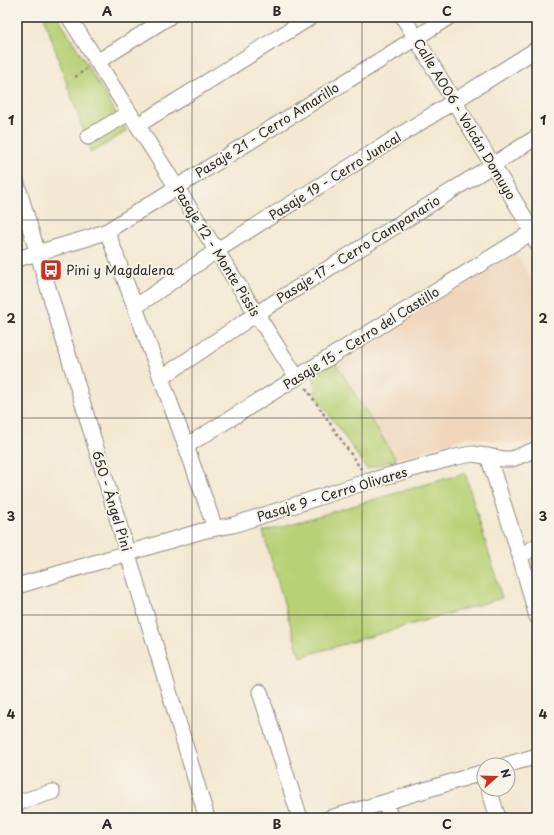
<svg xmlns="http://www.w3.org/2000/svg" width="554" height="835" font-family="'Playpen Sans',sans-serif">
<rect width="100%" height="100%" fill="#f7f3e8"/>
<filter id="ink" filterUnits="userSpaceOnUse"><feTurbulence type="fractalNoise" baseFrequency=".025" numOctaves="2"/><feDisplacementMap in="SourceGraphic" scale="8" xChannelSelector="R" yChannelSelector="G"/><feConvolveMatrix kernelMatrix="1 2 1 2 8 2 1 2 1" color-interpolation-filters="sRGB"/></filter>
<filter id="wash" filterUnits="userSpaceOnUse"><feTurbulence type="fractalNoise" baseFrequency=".012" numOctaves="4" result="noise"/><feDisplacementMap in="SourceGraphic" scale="16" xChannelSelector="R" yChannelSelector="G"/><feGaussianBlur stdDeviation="0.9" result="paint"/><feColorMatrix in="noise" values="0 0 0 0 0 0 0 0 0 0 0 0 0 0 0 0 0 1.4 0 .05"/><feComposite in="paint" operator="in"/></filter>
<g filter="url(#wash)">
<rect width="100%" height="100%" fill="#f3e8d2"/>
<path fill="#f0d6bc" d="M513 249 537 288V437L530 442 522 444H513L469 436 396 459 334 361Z"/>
<path fill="#b9d176" stroke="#727e50" d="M44 17H58L127 131 91 153Z
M334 361 396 459 367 469 315 394 313 374Z
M465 473 502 598 300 657 263 532Z"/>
</g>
<g filter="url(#ink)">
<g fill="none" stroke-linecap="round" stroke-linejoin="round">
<g stroke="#8f8a7e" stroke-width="17">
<path id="minor" d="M69 17 292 370 297 377
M403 17 523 215 537 243
M97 62 169 17
M138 125 311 17
M88 137 129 113
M17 184 207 818
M107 231 186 446 215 528
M17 259 88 238 107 231 449 17
M135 307 216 251 537 49
M161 378 256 314 537 137
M186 446 537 229
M488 456 520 556 537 617
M520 556 537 546
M17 586 202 531 233 525 369 481 456 457 473 454 504 459H512L537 449
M260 692 300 818
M506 765 537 756
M489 789 498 818
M386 802 390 818
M17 803 52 792
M330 818 386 802 484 772"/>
</g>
<path stroke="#8f8a7e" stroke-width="2.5" stroke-dasharray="3 3" stroke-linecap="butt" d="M75 77 86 69
M306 388 361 469"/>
<use href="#minor" stroke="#fff" stroke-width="15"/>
</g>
</g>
<path fill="none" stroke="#2b2b2b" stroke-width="1" stroke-opacity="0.55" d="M192 17V818M362 17V818M17 220H537M17 418H537M17 615H537"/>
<defs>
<g id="bus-square" transform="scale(1.15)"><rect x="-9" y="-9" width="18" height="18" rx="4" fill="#c8321e" stroke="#f7f3e8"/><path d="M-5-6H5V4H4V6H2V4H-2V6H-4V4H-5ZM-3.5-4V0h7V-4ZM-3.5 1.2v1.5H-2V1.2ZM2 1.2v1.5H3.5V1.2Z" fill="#fff"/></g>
</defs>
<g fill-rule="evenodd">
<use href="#bus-square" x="51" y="270"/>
</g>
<g text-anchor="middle" stroke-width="4" stroke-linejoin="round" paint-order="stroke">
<g font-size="13" fill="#2b2b2b" stroke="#f7f3e8">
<text transform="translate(465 119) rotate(59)" y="5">Calle A006 - Volcán Domuyo</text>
<text transform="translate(267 130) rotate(-32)" y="5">Pasaje 21 - Cerro Amarillo</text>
<text transform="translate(335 176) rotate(-32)" y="5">Pasaje 19 - Cerro Juncal</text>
<text transform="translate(358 249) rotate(-32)" y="5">Pasaje 17 - Cerro Campanario</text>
<text transform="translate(217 251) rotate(58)" y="5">Pasaje 12 - Monte Pissis</text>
<text transform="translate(361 338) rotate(-32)" y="5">Pasaje 15 - Cerro del Castillo</text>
<text transform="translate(332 494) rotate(-17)" y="5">Pasaje 9 - Cerro Olivares</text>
<text transform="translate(112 501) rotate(73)" y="5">650 - Ángel Pini</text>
</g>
<g font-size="13" fill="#2b2b2b" stroke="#f7f3e8" text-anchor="start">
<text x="66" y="275">Pini y Magdalena</text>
</g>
</g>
<rect width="554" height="835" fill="none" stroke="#f7f3e8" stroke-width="44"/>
<g transform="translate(496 777) rotate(70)"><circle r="19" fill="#f7f3e8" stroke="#a5a39c"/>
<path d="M0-3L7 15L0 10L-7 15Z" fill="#c8321e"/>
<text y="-6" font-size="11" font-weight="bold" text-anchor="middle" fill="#2b2b2b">N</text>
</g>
<rect x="22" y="22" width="510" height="791" fill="none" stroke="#2b2b2b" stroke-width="1.5"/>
<g font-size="13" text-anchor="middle" font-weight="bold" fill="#2b2b2b">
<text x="107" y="16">A</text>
<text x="277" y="16">B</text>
<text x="447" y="16">C</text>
<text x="11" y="125">1</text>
<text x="543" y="125">1</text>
<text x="11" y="323">2</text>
<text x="543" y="323">2</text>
<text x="11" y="521">3</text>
<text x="543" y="521">3</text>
<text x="11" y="719">4</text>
<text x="543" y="719">4</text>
<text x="107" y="829">A</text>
<text x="277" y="829">B</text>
<text x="447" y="829">C</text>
</g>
</svg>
